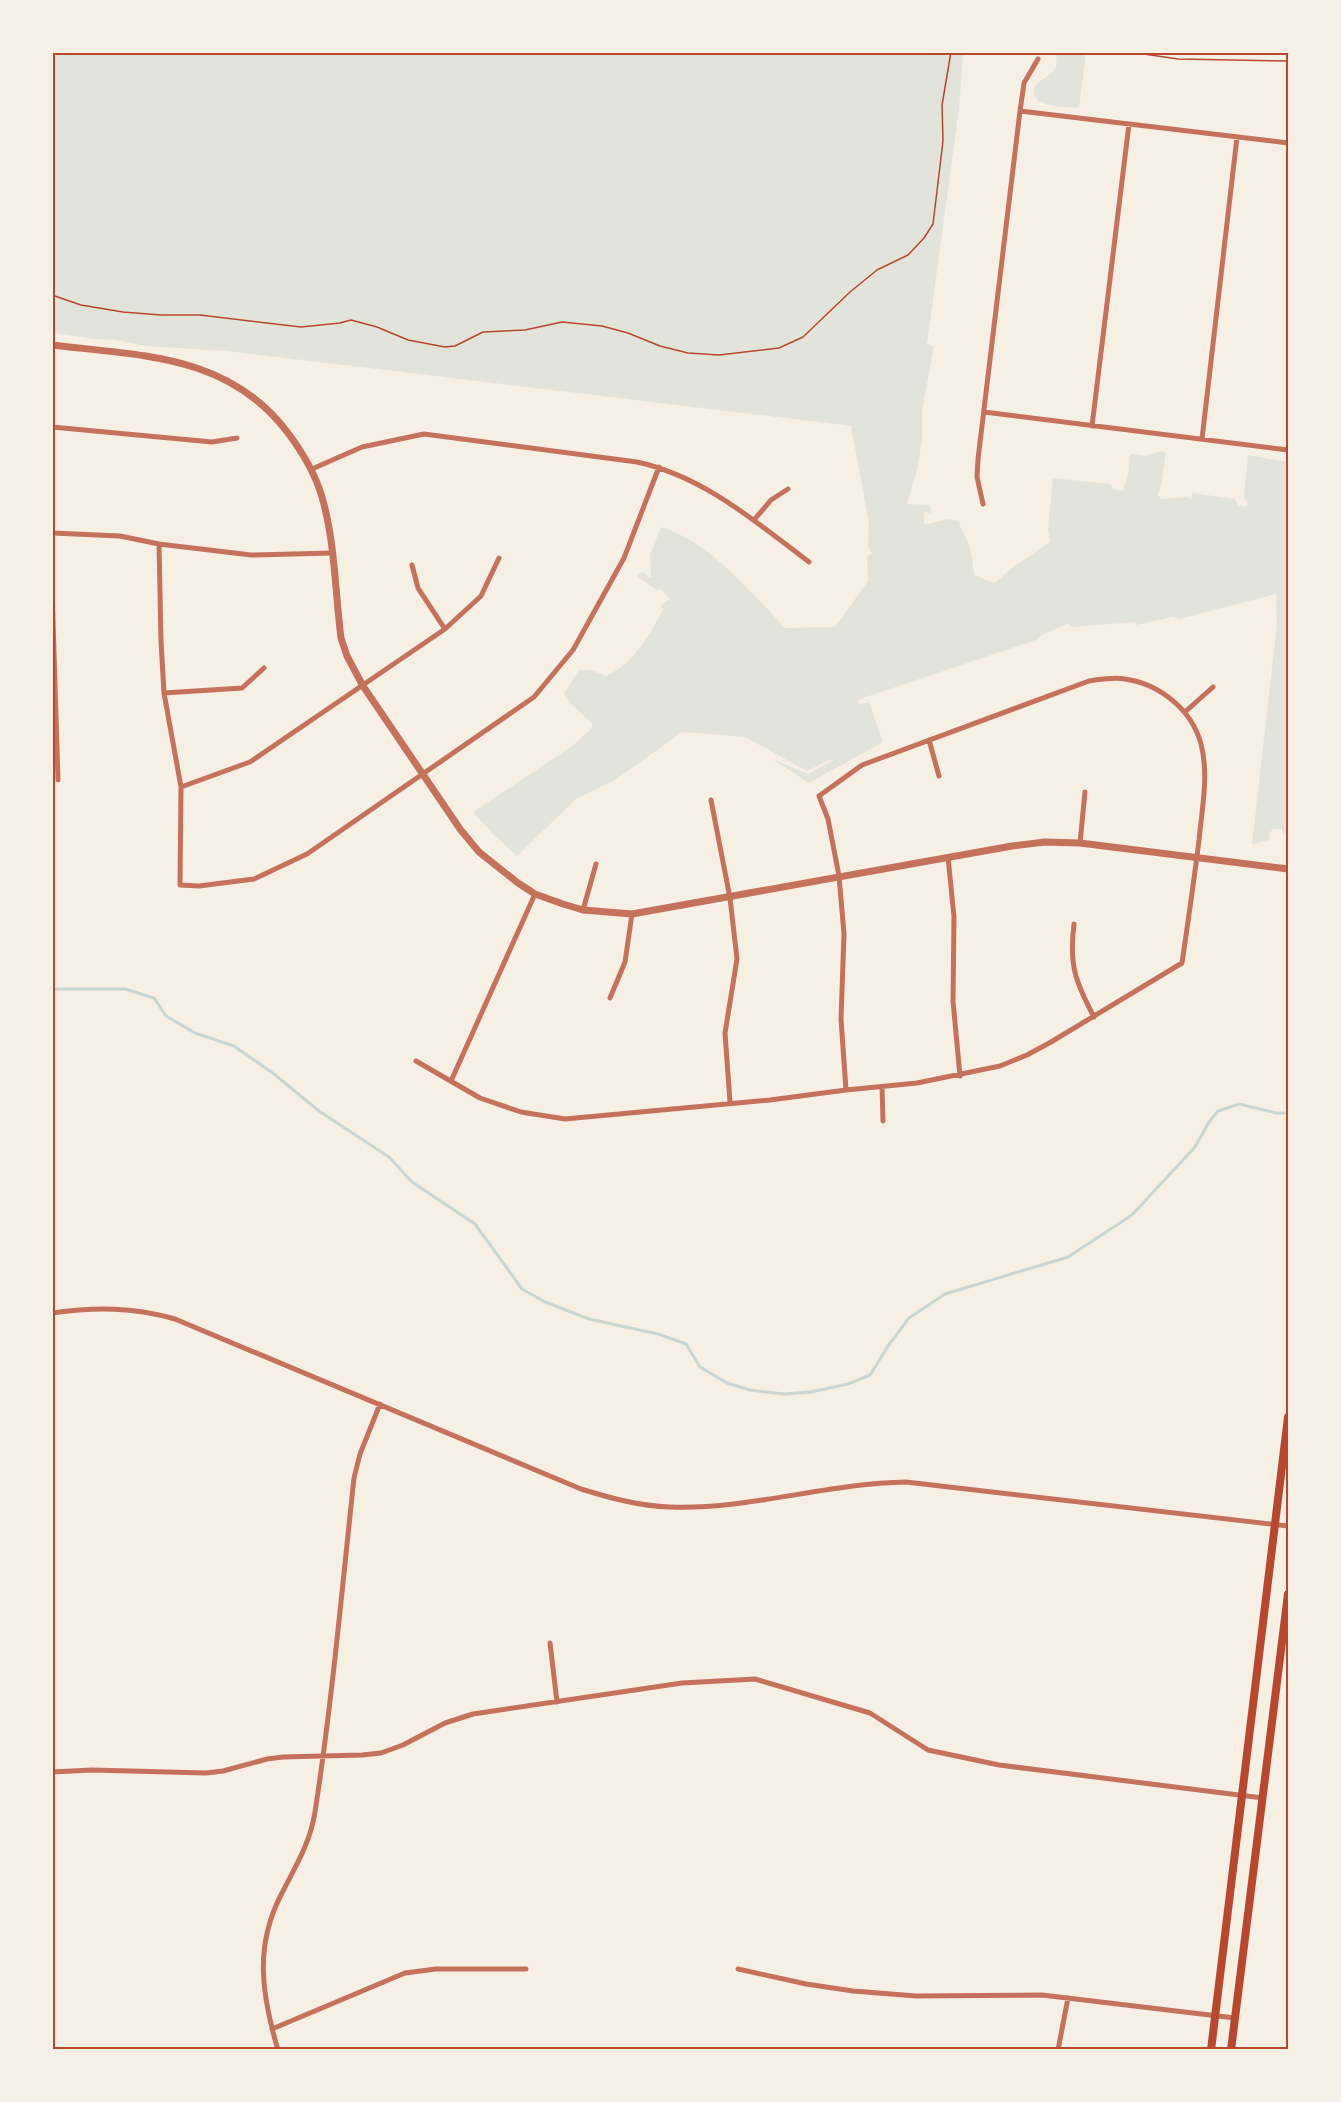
<svg xmlns="http://www.w3.org/2000/svg" width="1341" height="2102" font-family="'Roboto Condensed',sans-serif">
<rect width="100%" height="100%" fill="#f6efe4"/>
<path fill="#e2e4dc" d="M52 53H963L959 109 927 344 934 346 922 411V440L917 470 907 504 930 505 931 513 924 512V525L947 519 959 521C960 529 964 533 967 540 972 551 973 562 974 575L994 583 1016 565 1050 542 1048 528 1053 478 1111 484 1112 489 1123 491 1128 475 1130 454 1146 456 1161 451 1166 453 1161 486 1157 495 1162 499 1188 497 1191 500 1192 493 1235 499 1238 505 1246 507 1248 505 1244 496 1248 455 1288 462V833H1284L1281 829H1274L1270 832 1269 840 1252 844 1277 624 1276 594 1179 619 1172 617 1136 625V622L1072 627 1068 624 1043 634 1036 640 857 700 859 704 869 702 883 742 809 783 772 759 808 774 834 760H829L807 771 745 737 682 732 615 780 576 799 517 856 494 835 473 812 572 746 592 728V723L571 704 564 693 579 670H591L606 676C637 661 647 637 664 609L661 607 663 603 670 599 660 588 658 591 638 577V574L643 572 649 577H651L650 555 661 527C710 542 750 591 785 628L835 627 868 581 867 557 872 553 868 547 869 523 851 426 226 351 145 346 116 340 95 339 53 333Z
M1055 53H1086L1079 108C1067 107 1032 108 1034 91 1034 87 1036 85 1038 83 1051 72 1060 73 1055 53Z"/>
<g fill="none" stroke-linecap="round" stroke-linejoin="round">
<path stroke="#c9d6d2" stroke-width="3" d="M52 989H125L154 998 166 1016 195 1033 234 1046 274 1074 319 1111 389 1157 412 1182 475 1224 522 1289 545 1302 589 1319 658 1334 686 1344 700 1367 727 1383 750 1390 784 1394 811 1392 848 1384 870 1375 888 1346 909 1318 945 1294 1068 1257 1132 1215 1195 1147 1209 1122 1218 1111 1239 1104 1276 1113H1288"/>
<path stroke="#b5482f" stroke-width="1.5" d="M1130 52 1178 59 1288 61
M52 295 81 305 123 312 161 315H200L301 327 340 323 351 320 377 327 408 340 445 347 455 346 483 332 525 330 562 322 602 326 628 333 660 346 688 353 719 355 779 348 803 337 850 292 877 270 908 255 924 238 933 224 943 141 942 105 951 52"/>
<path stroke="#c5725c" stroke-width="5" d="M1020 111 1288 143
M984 412 1288 450
M1092 426 1129 124
M52 427 212 442 237 438
M1202 439 1237 137
M312 469 362 447 424 434 637 462C703 476 756 522 809 562
M983 504 977 477 978 459 1020 111 1024 83 1038 59
M754 520 771 500 788 489
M52 533 120 536 159 544 251 555 332 553
M159 544 161 641 164 693 181 787 180 885 199 886 254 879 307 854 534 697 573 650 624 558 659 467
M412 565 418 588 445 629
M52 588 58 780
M164 693 242 688 264 668
M1185 712 1213 687
M929 740 939 776
M181 787 250 762 445 629 481 596 499 558
M711 800 730 898 737 959 725 1033 730 1102
M1080 843 1085 792
M948 857 954 917 953 1001 960 1076
M583 910 596 864
M1074 924C1069 965 1075 981 1094 1017
M610 998 625 962 632 914
M416 1061 480 1098 521 1112 565 1119 770 1100 846 1090 917 1083 1000 1066 1027 1055 1051 1042 1182 963C1188 922 1194 881 1199 840 1202 809 1209 775 1201 744 1192 710 1160 684 1125 679 1113 677 1101 679 1089 681L862 765 819 796 828 819 839 876 844 934 841 1019 846 1090
M451 1081 535 894
M882 1087 883 1121
M52 1313C95 1307 133 1307 175 1319L581 1489C610 1498 639 1506 670 1507 749 1510 827 1483 906 1482L1288 1526
M550 1643 557 1702
M52 1772 92 1770 206 1773 223 1771 267 1759 283 1757 362 1755 381 1753 403 1745 445 1723 473 1714 682 1683 755 1679 870 1713 928 1750 999 1765 1263 1798
M738 1969 806 1984 853 1991 916 1996 1042 1995 1235 2018
M272 2029 405 1973 436 1969H526
M278 2050C262 1996 254 1947 281 1895 295 1867 310 1844 315 1812 332 1702 342 1589 354 1478L360 1454 380 1404
M1058 2050 1068 1998"/>
<path stroke="#c5725c" stroke-width="7" d="M52 345C142 356 229 354 288 433 303 453 315 473 322 497 335 542 335 591 341 638L347 656 363 686 460 829 479 852 518 883 535 894 563 904 583 910 632 914 1012 846 1045 842 1080 843 1288 869"/>
<path stroke="#b5482f" stroke-width="8" d="M1211 2050 1288 1417
M1231 2050 1288 1594"/>
</g>
<rect width="1341" height="2102" fill="none" stroke="#f6efe4" stroke-width="108"/>
<rect x="54" y="54" width="1233" height="1994" fill="none" stroke="#b5482f" stroke-width="2"/>
</svg>
